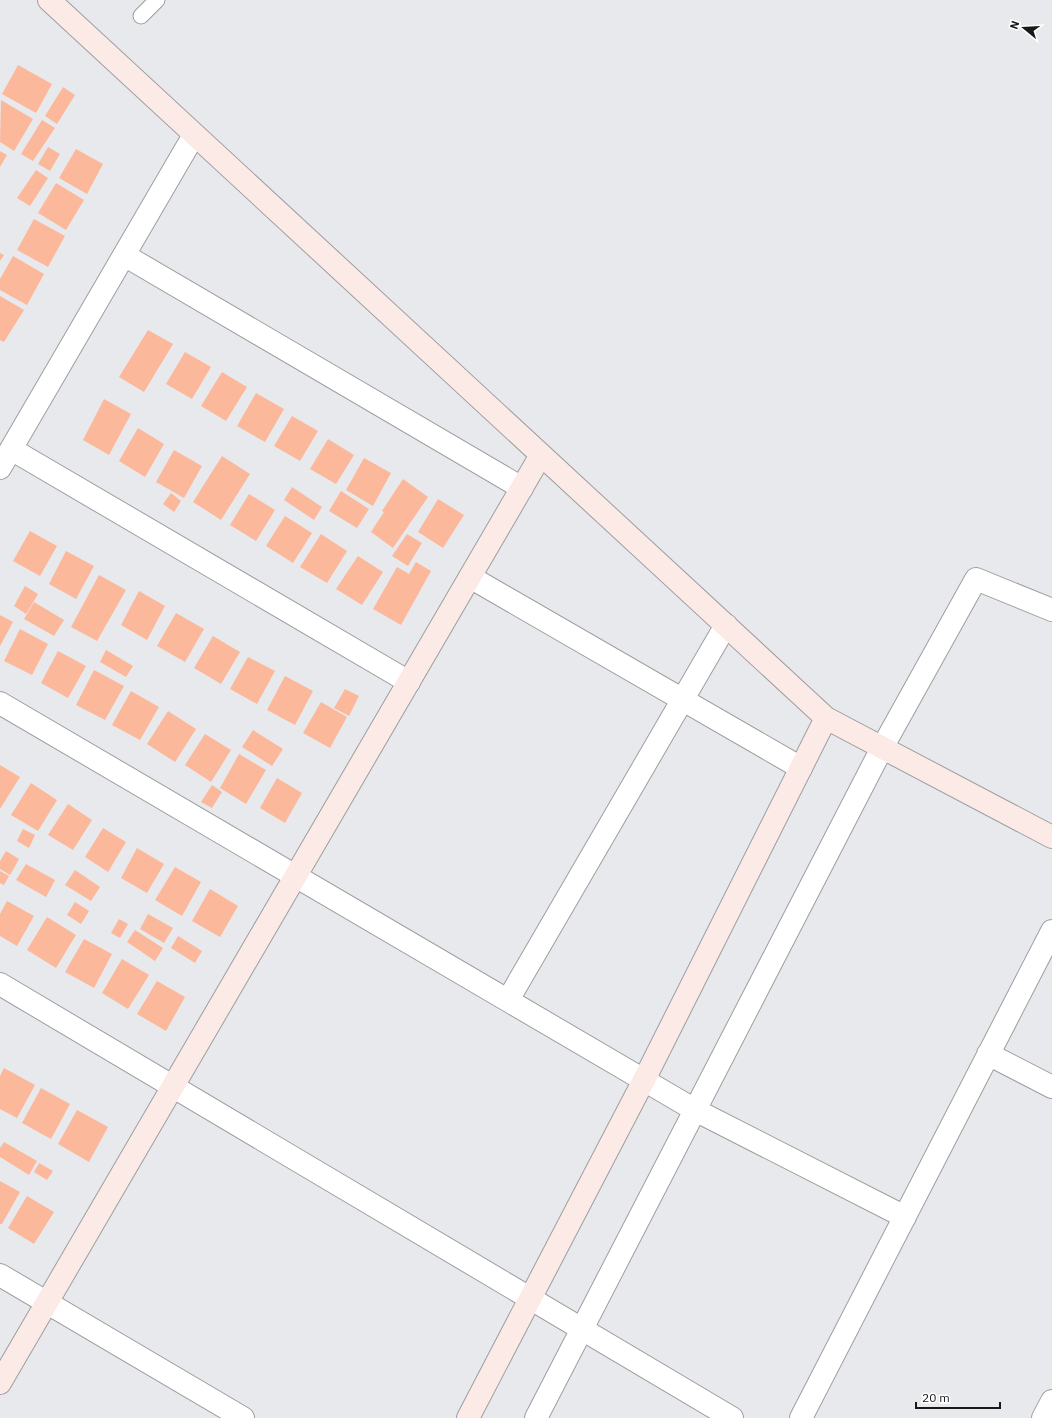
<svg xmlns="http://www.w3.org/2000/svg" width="1052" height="1418" font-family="'IBM Plex Sans',sans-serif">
<rect width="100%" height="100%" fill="#e8e9ec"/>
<path fill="#fcb89b" d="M18 65 52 84 36 113 2 94Z
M63 87 75 95 57 124 45 116Z
M1 100 33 119 14 151 0 142Z
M42 120 55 128 33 161 21 154Z
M48 147 60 154 50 171 38 164Z
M76 149 103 164 87 194 59 178Z
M0 151 7 155 0 167Z
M36 170 48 178 30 206 17 198Z
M56 183 84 200 66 230 38 213Z
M34 219 65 236 48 267 17 250Z
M0 253 4 255 0 261Z
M13 256 44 274 27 305 0 290V279Z
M0 296 24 310 4 342 0 340Z
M148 330 173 344 144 392 119 377Z
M185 352 211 367 192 399 166 384Z
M222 372 247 387 226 421 201 406Z
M256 393 284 409 265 442 237 426Z
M104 399 131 414 109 455 83 440Z
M292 416 318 431 300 461 274 446Z
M138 428 164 444 145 477 119 461Z
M328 439 354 455 336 484 310 469Z
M174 450 202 466 184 498 156 482Z
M222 456 250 474 221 520 193 502Z
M364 458 391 473 373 506 346 490Z
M403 479 428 497 393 548 371 532 384 512 382 511Z
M292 487 322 507 314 520 284 500Z
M341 491 369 509 357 528 329 511Z
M171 493 181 501 174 512 163 504Z
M249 494 275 510 256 541 230 525Z
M438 499 464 515 443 548 418 532Z
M285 516 312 533 293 563 266 546Z
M30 531 57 546 40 576 13 561Z
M321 534 347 551 327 583 300 567Z
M407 534 422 543 408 566 392 556Z
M66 551 94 566 76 599 49 584Z
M358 556 383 572 362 605 336 589Z
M416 562 431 571 401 625 373 609 397 567 409 574Z
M99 575 126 590 97 641 71 627Z
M25 586 38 594 26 614 14 606Z
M139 591 165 606 147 640 121 625Z
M34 602 64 620 54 636 24 619Z
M176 613 204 629 185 662 157 646Z
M0 615 13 622 0 646Z
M20 629 48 644 32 675 4 661Z
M213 636 240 652 221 684 194 668Z
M106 650 133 666 126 677 100 662Z
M58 651 86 666 68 698 41 683Z
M248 657 275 671 257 704 230 689Z
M94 670 124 686 105 720 76 705Z
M285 676 313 691 295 725 267 710Z
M345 689 359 696 349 716 334 708Z
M131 691 159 707 140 740 112 725Z
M321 702 347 717 330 748 303 733Z
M168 711 196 729 175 762 147 744Z
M253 730 283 749 272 766 242 747Z
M205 734 231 750 211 782 185 765Z
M239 754 266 770 246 804 220 788Z
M0 765 20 777 0 809Z
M277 778 302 793 285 823 260 808Z
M31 783 57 800 38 831 11 815Z
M212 785 222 792 212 808 201 802Z
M68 804 92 820 73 850 48 835Z
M103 828 126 842 108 872 85 857Z
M23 829 35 835 29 848 17 841Z
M137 848 164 864 147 893 121 878Z
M6 851 19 859 10 875 0 869V861Z
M26 864 55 880 46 897 16 880Z
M175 867 201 882 182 916 155 900Z
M75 870 100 887 91 901 65 885Z
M0 871 9 876 4 885 0 883Z
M210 889 238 906 220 937 192 921Z
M7 901 34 916 17 946 0 936V914Z
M75 902 89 911 81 924 67 915Z
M148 914 173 928 164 943 140 929Z
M47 917 76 935 56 968 27 950Z
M119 919 128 924 120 938 111 933Z
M135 930 163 948 155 961 127 942Z
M178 936 202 951 195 963 171 948Z
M84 939 112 954 94 988 65 972Z
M122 959 149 975 128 1009 102 993Z
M157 981 185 997 166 1031 137 1014Z
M4 1068 35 1085 17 1118 0 1109V1076Z
M41 1088 70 1104 51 1139 22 1123Z
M77 1110 108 1127 89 1162 58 1144Z
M4 1142 37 1161 29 1175 0 1157V1148Z
M39 1163 53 1171 47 1180 34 1172Z
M0 1181 20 1192 2 1224H0Z
M27 1196 54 1212 34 1244 8 1228Z"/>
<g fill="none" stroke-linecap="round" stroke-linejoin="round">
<g stroke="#9e9ea1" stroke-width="17">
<path id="lane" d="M141 16 157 0"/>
</g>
<g stroke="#9e9ea1" stroke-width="24">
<path id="street" d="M124 255 522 488
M11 449 409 682
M0 468 194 135
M470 577 801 768
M0 703 695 1110 905 1217
M0 984 732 1418
M508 1000 726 625
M988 1054 1052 1087
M0 1275 243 1418
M536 1418 882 748 976 579 1052 610
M801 1418 1052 931
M1043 1418 1052 1401"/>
</g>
<g stroke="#9e9ea1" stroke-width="24">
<path id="secondary" d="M49 0 826 718 1052 837
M0 1383 541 455
M468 1418 644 1080 826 718"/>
</g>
<use href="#lane" stroke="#fff" stroke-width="15"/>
<use href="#street" stroke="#fff" stroke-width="22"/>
<use href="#secondary" stroke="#fceae6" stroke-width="22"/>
</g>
<g transform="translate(1024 28) rotate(288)" stroke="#ffffff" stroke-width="3" paint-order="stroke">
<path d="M0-3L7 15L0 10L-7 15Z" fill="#181819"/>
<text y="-6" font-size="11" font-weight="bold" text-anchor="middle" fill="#181819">N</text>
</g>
<path d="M916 1402v6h84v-6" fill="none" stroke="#181819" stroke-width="2"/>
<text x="922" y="1402" font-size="12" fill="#181819" stroke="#ffffff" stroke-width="3" paint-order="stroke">20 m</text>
</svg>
